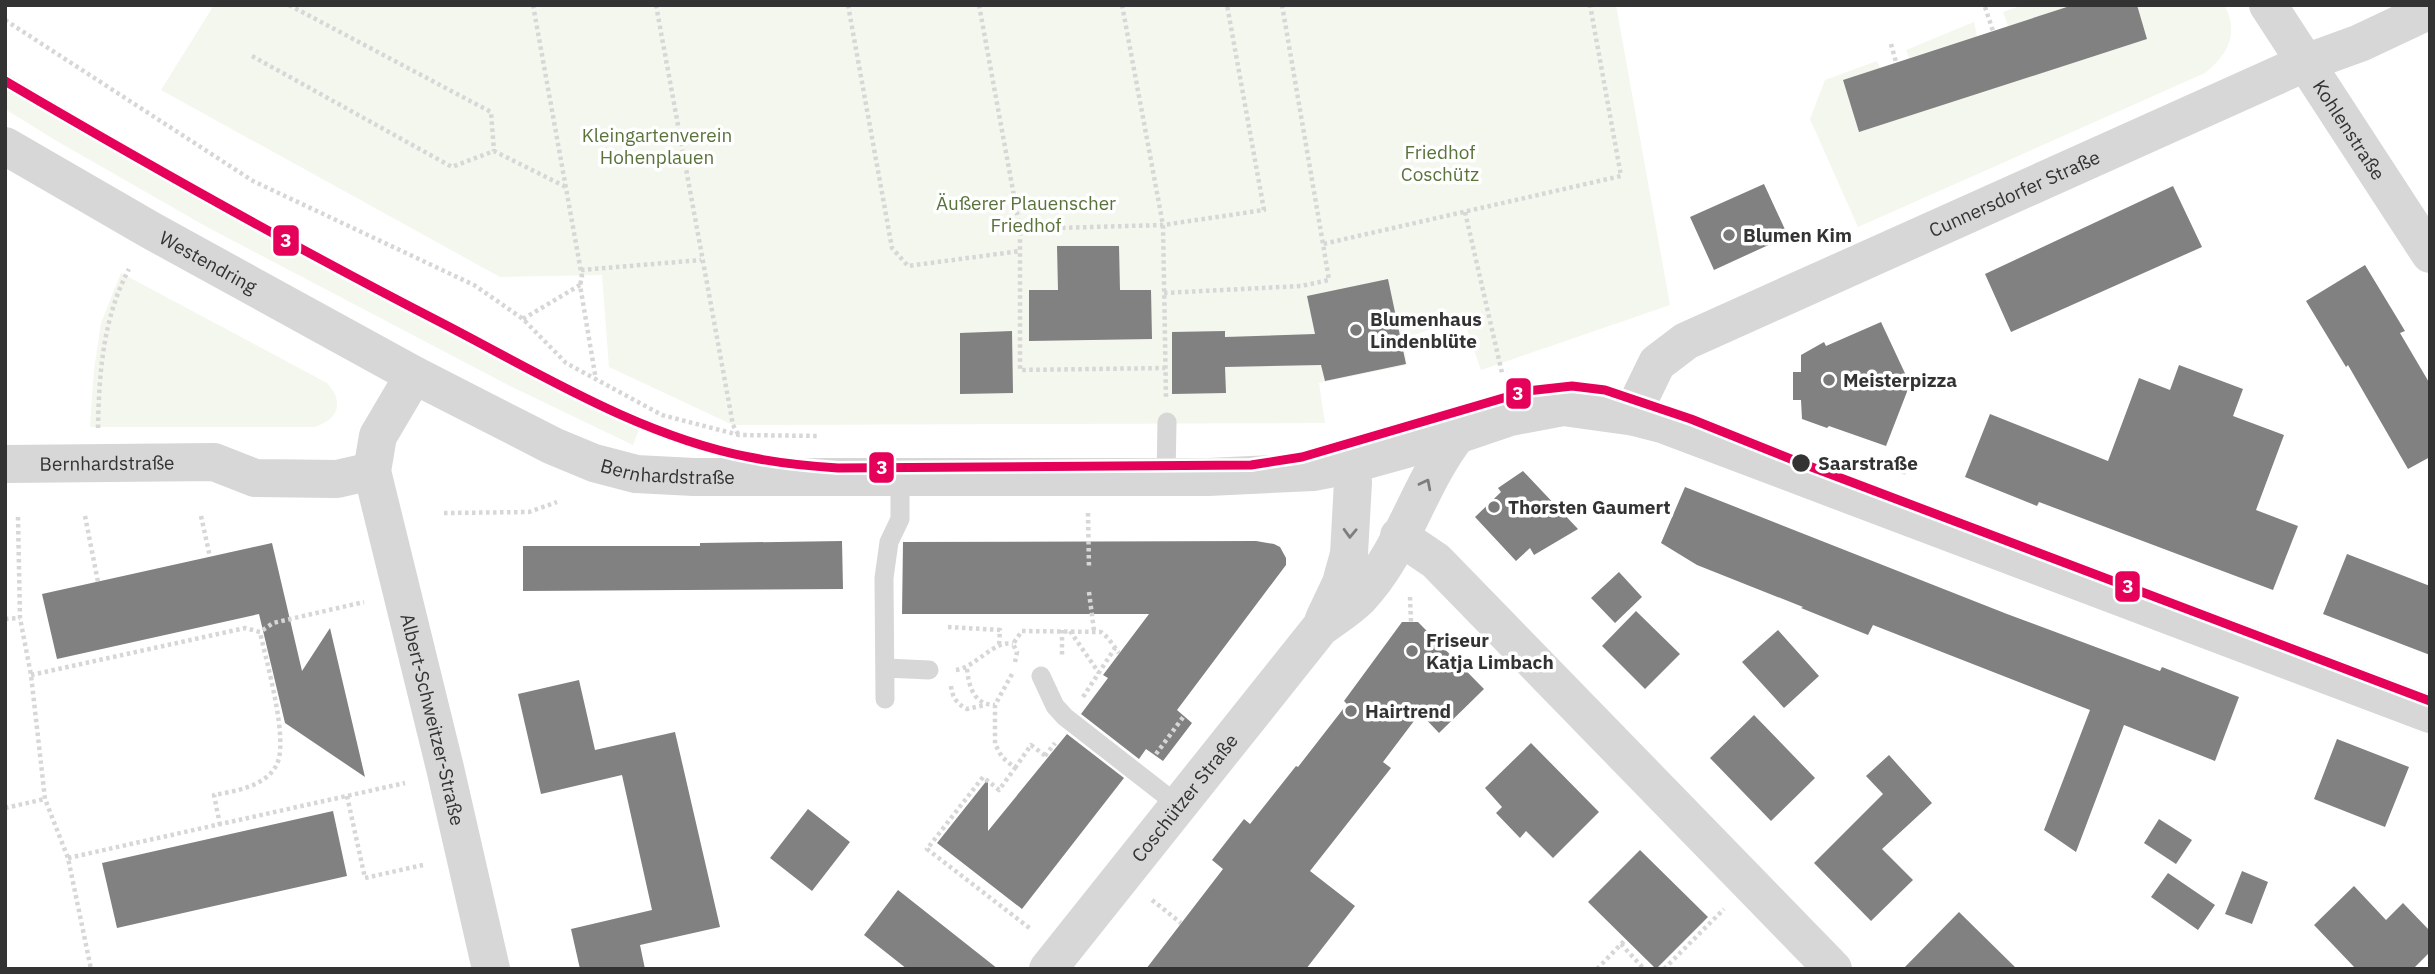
<svg xmlns="http://www.w3.org/2000/svg" width="2435" height="974" font-family="'IBM Plex Sans',sans-serif">
<rect width="100%" height="100%" fill="#fff"/>
<path fill="#f3f7ee" d="M214 5H1616L1670 305 1481 370 1463 318 1403 339 1407 365 1319 383 1325 423 733 425 609 367 602 275 500 277 161 90Z
M2023 5H2073L2008 26 2003 12Z
M2137 5H2224C2240 32 2228 55 2205 73L1858 227 1810 119 1825 80 1877 61 1880 68 1843 80 1859 131 2147 39Z
M1974 22 1977 36 1909 58 1906 50Z
M5 72 186 181 460 326 616 406 644 417 633 445 510 386 207 227 55 140 5 109Z
M121 273 327 383C345 403 338 420 314 427H90L94 370 101 323Z"/>
<path fill="#818181" d="M2073 5H2137L2147 39 1859 132 1843 80Z
M1764 184 1788 236 1714 270 1690 217Z
M2173 186 2202 247 2011 332 1985 274Z
M1057 246H1119L1120 290H1151L1152 339 1029 341V290H1058Z
M2365 265 2405 331 2400 333 2430 384V457L2408 469 2348 365 2346 367 2306 301Z
M1388 279 1406 364 1325 381 1321 365 1225 367 1226 393 1172 394V332L1225 331V337L1315 334 1307 296Z
M1881 322 1910 384 1886 446 1829 426 1827 428 1802 419 1801 400H1793V372H1801V355L1824 342 1826 346Z
M1012 331 1013 393 960 394V333Z
M2179 365 2243 389 2233 416 2284 435 2256 510 2298 526 2273 590 2039 502 2037 506 1965 477 1990 414 2108 461 2139 378 2170 390Z
M1523 471 1578 529 1534 555 1530 548 1516 561 1475 517 1501 492 1498 488Z
M1685 487 2007 614 2160 671 2162 667 2239 697 2215 761 2124 725 2076 852 2044 830 2090 710 1873 625 1868 635 1801 608 1803 607 1697 565 1661 543Z
M842 541 843 589 523 591V546H700V543Z
M1256 541 1274 544 1280 547 1286 558V565L1177 710 1192 723 1163 761 1146 749 1139 759 1081 714 1108 678 1103 675 1149 614H902L903 542Z
M272 543 302 671 330 628 365 777 285 723 259 614 57 659 42 594Z
M2347 554 2430 586V655L2323 614Z
M1619 572 1642 597 1615 623 1591 598Z
M1636 611 1680 654 1645 689 1602 646Z
M1402 622H1418L1484 689 1439 733 1420 713 1383 762 1391 768 1310 871 1355 906 1306 969H1146L1223 869 1212 860 1244 819 1250 824 1296 766 1298 767 1347 704 1344 701Z
M1778 630 1819 676 1784 708 1742 662Z
M579 680 595 750 675 732 720 927 640 945 645 969H580L571 929 652 910 622 775 541 794 518 694Z
M1754 715 1815 778 1771 821 1710 758Z
M1067 734 1124 778 1022 909 937 843 988 779V831Z
M2337 739 2409 767 2385 827 2314 799Z
M1531 743 1599 812 1553 858 1526 831 1520 838 1496 813 1502 807 1485 788Z
M1889 755 1932 803 1882 849 1913 880 1871 921 1814 863 1883 794 1866 776Z
M808 809 850 842 812 891 770 858Z
M333 811 347 876 117 928 102 863Z
M2159 819 2192 840 2176 864 2144 843Z
M1640 850 1708 917 1656 969 1588 902Z
M2242 871 2268 882 2252 924 2225 914Z
M2168 873 2215 905 2198 930 2151 897Z
M2354 886 2386 920 2403 903 2430 931V952L2413 969H2356L2314 925Z
M898 890 998 969H907L864 935Z
M1959 912 2017 969H1903Z"/>
<g fill="none" stroke-linecap="round" stroke-linejoin="round">
<path stroke="#d7d7d7" stroke-width="4.5" stroke-dasharray="3.5 3.5" stroke-linecap="butt" d="M289 5 491 112 494 151
M533 5 582 277 580 285
M656 5 733 425 738 434
M848 5 892 248 908 266 1020 251
M979 5 1020 229V370L1165 368
M1122 5 1163 225 1166 397
M1282 5 1323 244
M1985 7 1993 31
M5 20 253 181 474 285 523 319 566 363 662 415 739 435 820 436
M1891 44 1896 62
M252 56 452 167 494 151 566 187
M1465 212 1502 373
M1020 229 1163 225 1264 210 1227 5
M581 270 701 260
M1164 293 1301 286 1329 280 1323 244 1621 176 1590 5
M523 319 580 285 596 380
M98 428C99 373 103 318 129 269
M1903 474 1907 462
M444 513 529 512 557 502
M1088 513 1089 568
M85 516 98 582
M201 516 210 557
M18 517 20 618 31 675 45 799 68 858 91 969
M1089 592 1094 631
M1410 597 1411 622
M5 619 20 618
M948 627 1000 630 999 644
M1062 630V658
M1070 631 1099 673
M1015 662 1017 652 1013 644 1022 631 1101 632 1108 638 1119 653
M967 669C969 687 974 705 995 705
M956 670C976 667 995 639 1013 644
M1012 674 995 705V744L1002 757 1015 768 999 790 983 777 927 849 1032 930
M31 675 245 628 260 632 273 623 364 602
M951 686C952 697 957 704 967 709L985 705
M1083 697 1115 648
M1156 754 1184 716
M1045 756 1055 743
M1015 768 1031 745 1047 757
M347 796 365 878 423 865
M5 808 45 799
M220 825 214 795C235 791 264 787 276 766 290 742 266 661 260 632
M68 858 405 783
M1152 900 1181 923
M1621 944 1644 969
M1597 969 1626 939
M1664 969 1724 909"/>
<path stroke="#d7d7d7" stroke-width="19" d="M1166 477 1167 422
M886 668 929 670
M1041 676 1055 706 1065 717 1178 805
M885 699 884 578 889 542 900 519V477"/>
<g stroke="#d7d7d7" stroke-width="38">
<path id="s1" d="M414 375 378 436 372 471 445 768 491 969"/>
<path id="s2" d="M1635 417 1639 400 1657 363 1686 341 2305 63 2360 43 2430 10"/>
<path id="s3" d="M5 464 214 462 255 478 337 479 372 471"/>
<path d="M1399 536 1436 561 1833 969"/>
</g>
<g stroke="#d7d7d7" stroke-width="38">
<path id="s4" d="M2268 5 2430 254"/>
<path id="s5" d="M5 146 152 231 414 375 553 446 594 463 636 474 694 477H1208L1313 472 1349 465 1457 435 1510 417 1563 407 1635 417 1662 424 2430 714"/>
<path d="M1324 619 1341 583 1349 554 1353 482 1349 465"/>
<path id="s6" d="M1048 969 1320 628C1333 618 1348 609 1359 598 1403 552 1418 485 1457 435"/>
</g>
<g stroke="#fff" stroke-width="14">
<path id="tram-1" d="M5 81C148 165 292 246 440 322 537 372 640 436 749 457 778 463 808 466 838 468L1251 465 1302 457 1527 391 1572 386 1605 390 1691 419 1801 463 2430 701"/>
</g>
<use href="#tram-1" stroke="#e5005a" stroke-width="9"/>
</g>
<defs><path id="oneway-chevron" d="M-2-3.5L2.5 0L-2 3.5" fill="none" stroke-width="1.6" stroke-linecap="round" stroke-linejoin="round" transform="scale(1.75)"/></defs>
<g stroke="#7d7d7d">
<use href="#oneway-chevron" transform="translate(1426 484) rotate(-63)"/>
<use href="#oneway-chevron" transform="translate(1350 533) rotate(92)"/>
</g>
<g fill="#7a7a7a" stroke="#fff" stroke-width="2.5">
<circle cx="1729" cy="235" r="7"/>
<circle cx="1356" cy="330" r="7"/>
<circle cx="1829" cy="380" r="7"/>
<circle cx="1494" cy="507" r="7"/>
<circle cx="1412" cy="651" r="7"/>
<circle cx="1351" cy="711" r="7"/>
</g>
<circle fill="#333" stroke="#fff" stroke-width="2.5" cx="1801" cy="463" r="10"/>
<g text-anchor="middle" stroke-width="7" stroke-linejoin="round" paint-order="stroke">
<g font-size="19" fill="#333" stroke="#fff">
<text dy="7" stroke="none"><textPath href="#s4" startOffset="149">Kohlenstraße</textPath></text>
<text dy="7" stroke="none"><textPath href="#s2" startOffset="455">Cunnersdorfer Straße</textPath></text>
<text dy="7" stroke="none"><textPath href="#s5" startOffset="234">Westendring</textPath></text>
<text dy="7" stroke="none"><textPath href="#s3" startOffset="102">Bernhardstraße</textPath></text>
<text dy="7" stroke="none"><textPath href="#s5" startOffset="744">Bernhardstraße</textPath></text>
<text dy="7" stroke="none"><textPath href="#s1" startOffset="362">Albert-Schweitzer-Straße</textPath></text>
<text dy="7" stroke="none"><textPath href="#s6" startOffset="219">Coschützer Straße</textPath></text>
</g>
<g font-size="19" fill="#59733b" stroke="#fff">
<text x="657" y="142">Kleingartenverein<tspan x="657" dy="22">Hohenplauen</tspan></text>
<text x="1440" y="159">Friedhof<tspan x="1440" dy="22">Coschütz</tspan></text>
<text x="1026" y="210">Äußerer Plauenscher<tspan x="1026" dy="22">Friedhof</tspan></text>
</g>
<g font-size="19" font-weight="bold" fill="#333" stroke="#fff" text-anchor="start">
<text x="1743" y="242">Blumen Kim</text>
<text x="1370" y="326">Blumenhaus<tspan x="1370" dy="22">Lindenblüte</tspan></text>
<text x="1843" y="387">Meisterpizza</text>
<text x="1508" y="514">Thorsten Gaumert</text>
<text x="1426" y="647">Friseur<tspan x="1426" dy="22">Katja Limbach</tspan></text>
<text x="1365" y="718">Hairtrend</text>
</g>
<g font-size="19" font-weight="bold" fill="#333" stroke="#fff" text-anchor="start">
<text x="1818" y="470">Saarstraße</text>
</g>
</g>
<g stroke="#fff" stroke-width="2.5">
<rect x="272" y="224" width="28" height="33" rx="7" fill="#e5005a"/>
<rect x="1505" y="377" width="27" height="33" rx="7" fill="#e5005a"/>
<rect x="868" y="451" width="27" height="33" rx="7" fill="#e5005a"/>
<rect x="2114" y="570" width="27" height="33" rx="7" fill="#e5005a"/>
</g>
<g font-size="19" text-anchor="middle" font-weight="bold" fill="#fff">
<text x="286" y="247">3</text>
<text x="1518" y="400">3</text>
<text x="882" y="474">3</text>
<text x="2128" y="593">3</text>
</g>
<rect width="2435" height="974" fill="none" stroke="#333333" stroke-width="14"/>
</svg>
